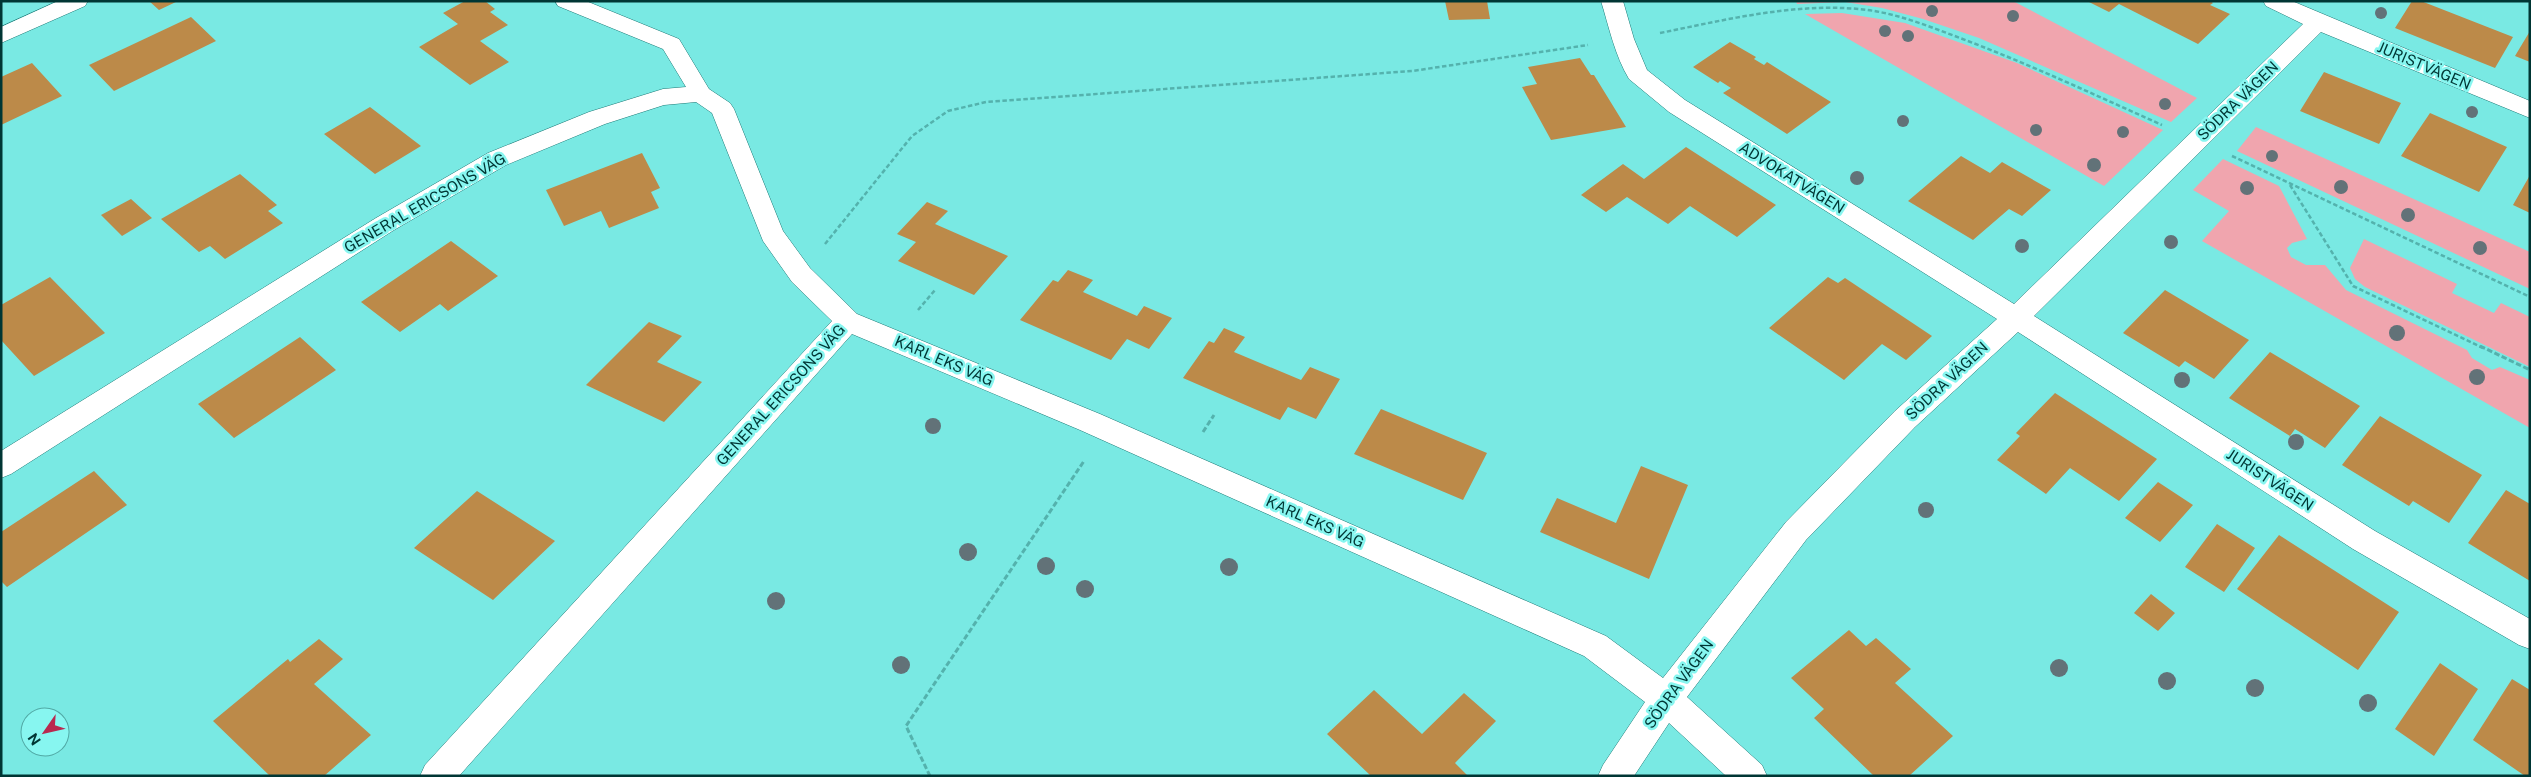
<svg xmlns="http://www.w3.org/2000/svg" width="2531" height="777" font-family="'Public Sans',sans-serif">
<rect width="100%" height="100%" fill="#79e9e3"/>
<path fill="#f0a5ae" d="M1796 1H2013L2197 98 2171 122 1979 38 1923 19 1882 8 1845 2 1797 4Z
M1842 13 1905 23 2017 63 2163 130 2104 186 1805 14Z
M2256 127 2530 252V289L2237 151Z
M2223 159 2279 186 2307 239 2292 243 2287 248 2291 257 2306 265H2325L2346 290 2467 350 2472 358 2492 370 2500 367 2530 380V428L2202 241 2229 211 2193 190Z
M2364 239 2457 284 2452 293 2494 313 2501 303 2530 317V367L2365 287 2355 279 2350 268Z"/>
<path fill="#bc8a49" d="M149 1H178L159 10Z
M465 1H485L495 9 490 12 508 25 480 41 509 62 470 85 419 47 458 24 443 13Z
M1445 1H1487L1490 19 1449 20Z
M2087 1H2210L2213 3 2210 5 2230 14 2198 44 2119 4 2109 12Z
M2412 1H2421L2513 37 2495 68 2395 28Z
M191 17 216 41 114 91 89 65Z
M2530 31V62L2515 56Z
M1730 42 1756 57 1754 59 1764 65 1767 62 1831 102 1787 134 1723 93 1731 88 1720 81 1718 83 1693 67Z
M1580 58 1591 75H1594L1626 127 1551 140 1522 87 1537 84 1528 67Z
M32 63 62 96 1 125V77Z
M2324 72 2401 103 2379 144 2300 111Z
M370 107 421 146 375 174 324 134Z
M2430 113 2507 147 2479 192 2401 156Z
M1686 147 1776 205 1737 237 1690 206 1668 224 1627 197 1606 212 1581 195 1623 164 1644 179Z
M642 153 660 188 651 192 659 208 609 228 601 211 564 226 546 190Z
M1961 156 1990 173 2002 162 2051 190 2022 216 2009 209 1973 240 1908 201Z
M240 174 277 205 268 211 283 223 225 259 210 246 199 252 161 219Z
M2530 175V213L2513 205Z
M131 199 152 218 122 236 101 215Z
M927 202 948 211 935 224 1008 256 974 295 898 261 916 242 897 234Z
M451 241 498 276 448 311 440 304 400 332 361 302Z
M1068 270 1093 280 1083 292 1137 316 1144 306 1172 318 1149 349 1127 339 1111 360 1020 320 1053 280 1058 282Z
M50 277 105 333 34 376 1 340V305Z
M1828 277 1838 283 1845 278 1932 336 1906 360 1882 344 1844 380 1769 328Z
M2165 290 2249 340 2214 379 2185 361 2179 367 2123 333Z
M649 322 682 336 657 362 702 382 664 422 586 385Z
M1224 328 1245 337 1234 352 1301 380 1310 367 1340 379 1316 419 1288 407 1280 420 1183 378 1209 341 1214 343Z
M300 337 336 370 234 438 198 404Z
M2270 352 2360 406 2325 448 2295 429 2290 436 2229 398Z
M2055 393 2157 459 2119 501 2070 468 2046 494 1997 460 2020 436 2016 433Z
M1381 409 1487 453 1463 500 1354 454Z
M2380 416 2482 475 2449 523 2413 501 2409 506 2342 465Z
M1641 466 1688 485 1649 579 1540 532 1557 498 1616 523Z
M94 471 127 505 7 587 1 581V532Z
M2158 482 2193 505 2160 542 2125 518Z
M2506 490 2530 504V581L2468 543Z
M477 491 555 541 493 600 414 548Z
M2217 524 2255 548 2224 592 2185 567Z
M2279 535 2399 612 2358 670 2237 589Z
M2151 594 2175 613 2158 631 2134 613Z
M1849 630 1866 646 1876 638 1911 669 1895 683 1953 736 1909 776H1874L1814 718 1824 709 1791 678Z
M319 639 343 659 314 684 371 735 324 776H270L213 721 288 659 290 662Z
M2440 663 2478 689 2434 756 2395 729Z
M2512 679 2530 690V776H2525L2473 740Z
M1374 690 1422 734 1464 693 1496 721 1455 763 1468 776H1371L1327 734Z"/>
<g fill="none" stroke-linecap="round" stroke-linejoin="round">
<g stroke="#1d7976" stroke-width="1">
<path id="minor" d="M58 1H88L85 6 1 43V27Z
M555 1H586L679 39 709 89 730 103 734 109 783 231 810 268 857 314 1100 414 1606 636 1663 678 1786 522 1895 411 1997 319 1669 112 1629 79C1615 56 1609 27 1601 1H1623L1634 39 1647 70 1685 100 2014 304 2303 24 2266 6 2263 1H2292L2530 101V118L2321 32 2034 316 2375 531 2530 619V649L2519 645 2353 549 2018 332 1915 427 1806 540 1687 697 1762 765 1767 776H1726L1669 723 1634 776H1598L1603 765 1645 702 1584 656 1080 430 852 334 459 776H420L425 765 832 321 792 282 763 241 712 113 696 102 664 105 605 124 506 165 394 230 11 474 1 478V451L376 218 488 153 589 112 663 89 686 87 663 49 558 6Z"/>
</g>
<path stroke="#54b2ad" stroke-width="2.5" stroke-dasharray="4.5 2.5" stroke-linecap="butt" d="M1660 33C1725 20 1792 3 1859 9 1894 12 1928 26 1960 38 2029 64 2095 95 2162 125
M2232 156 2530 297
M2290 185 2353 286 2483 348
M825 244 912 136 948 111 986 102 1412 71 1588 45
M918 310 935 290"/>
<path stroke="#54b2ad" stroke-width="3" stroke-dasharray="5.5 2.5" stroke-linecap="butt" d="M2480 346 2530 370
M1203 432 1214 415
M930 776 906 726 1084 461"/>
<use href="#minor" fill="#fff" fill-rule="evenodd"/>
</g>
<g fill="#627278">
<circle cx="1932" cy="11" r="6"/>
<circle cx="2381" cy="13" r="6"/>
<circle cx="2013" cy="16" r="6"/>
<circle cx="1885" cy="31" r="6"/>
<circle cx="1908" cy="36" r="6"/>
<circle cx="2165" cy="104" r="6"/>
<circle cx="2472" cy="112" r="6"/>
<circle cx="1903" cy="121" r="6"/>
<circle cx="2036" cy="130" r="6"/>
<circle cx="2123" cy="132" r="6"/>
<circle cx="2272" cy="156" r="6"/>
<circle cx="2094" cy="165" r="7"/>
<circle cx="1857" cy="178" r="7"/>
<circle cx="2341" cy="187" r="7"/>
<circle cx="2247" cy="188" r="7"/>
<circle cx="2408" cy="215" r="7"/>
<circle cx="2171" cy="242" r="7"/>
<circle cx="2022" cy="246" r="7"/>
<circle cx="2480" cy="248" r="7"/>
<circle cx="2397" cy="333" r="8"/>
<circle cx="2477" cy="377" r="8"/>
<circle cx="2182" cy="380" r="8"/>
<circle cx="933" cy="426" r="8"/>
<circle cx="2296" cy="442" r="8"/>
<circle cx="1926" cy="510" r="8"/>
<circle cx="968" cy="552" r="9"/>
<circle cx="1046" cy="566" r="9"/>
<circle cx="1229" cy="567" r="9"/>
<circle cx="1085" cy="589" r="9"/>
<circle cx="776" cy="601" r="9"/>
<circle cx="901" cy="665" r="9"/>
<circle cx="2059" cy="668" r="9"/>
<circle cx="2167" cy="681" r="9"/>
<circle cx="2255" cy="688" r="9"/>
<circle cx="2368" cy="703" r="9"/>
</g>
<g text-anchor="middle" stroke-width="5" stroke-linejoin="round" paint-order="stroke">
<g font-size="15" fill="#003634" stroke="#87f6f0">
<text transform="translate(2424 66) rotate(23)" y="5">JURISTVÄGEN</text>
<text transform="translate(2238 101) rotate(-44)" y="5">SÖDRA VÄGEN</text>
<text transform="translate(1792 178) rotate(32)" y="5">ADVOKATVÄGEN</text>
<text transform="translate(425 203) rotate(-30)" y="5">GENERAL ERICSONS VÄG</text>
<text transform="translate(944 361) rotate(23)" y="5">KARL EKS VÄG</text>
<text transform="translate(1947 381) rotate(-43)" y="5">SÖDRA VÄGEN</text>
<text transform="translate(781 395) rotate(-48)" y="5">GENERAL ERICSONS VÄG</text>
<text transform="translate(2270 480) rotate(33)" y="5">JURISTVÄGEN</text>
<text transform="translate(1315 522) rotate(24)" y="5">KARL EKS VÄG</text>
<text transform="translate(1679 684) rotate(-54)" y="5">SÖDRA VÄGEN</text>
</g>
</g>
<rect width="2531" height="777" fill="none" stroke="#003634" stroke-width="5"/>
<g transform="translate(45 732) rotate(236)"><circle r="24" fill="#87f6f0" stroke="#51a9a5"/>
<path d="M0-4L9 19L0 12L-9 19Z" fill="#b9284f"/>
<text y="-8" font-size="14" font-weight="bold" text-anchor="middle" fill="#003634">N</text>
</g>
</svg>
